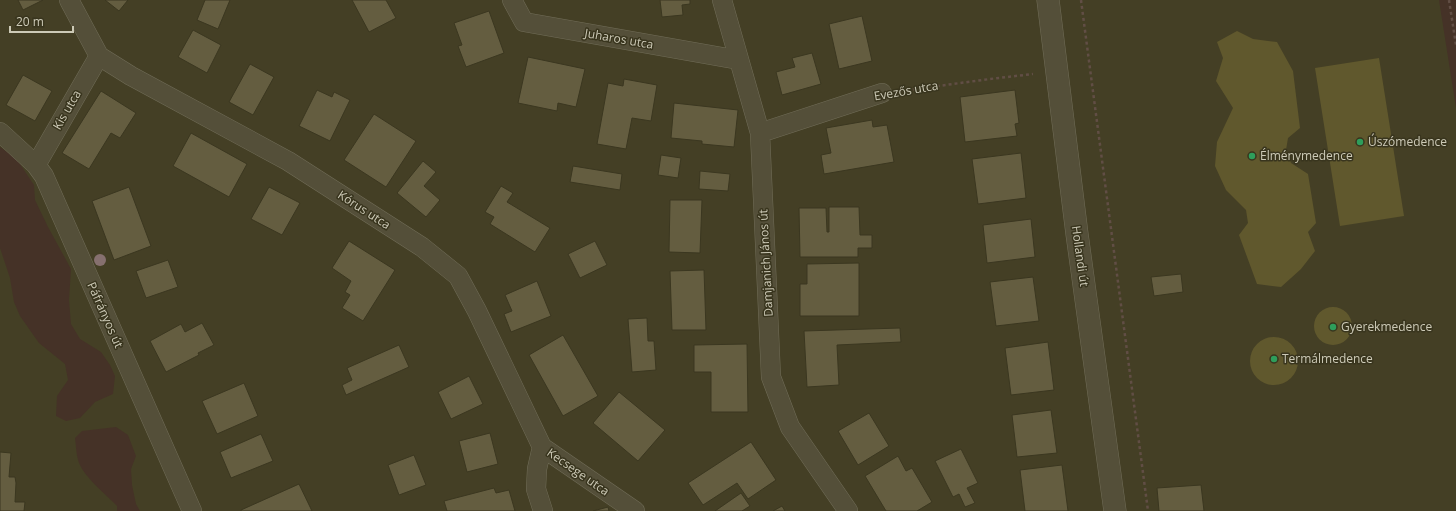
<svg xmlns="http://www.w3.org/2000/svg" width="1456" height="511" font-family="'Open Sans',sans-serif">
<rect width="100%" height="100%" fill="#443f25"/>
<path fill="#453227" d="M1439 0H1456V108Z
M0 147 16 158 34 185 35 200 48 227 71 269 69 300 71 324 80 339 101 352 110 365 115 376 113 394 95 402 80 418 66 421 56 416 57 396 68 380 65 364 39 343 20 316 14 302 10 278 0 248Z
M116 427 128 435 136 456 131 469 132 485 136 504 140 511H117V506C105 493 83 477 78 460 76 453 76 445 75 438L82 431Z"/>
<path fill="#60582d" d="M1237 31 1253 39 1277 42 1293 71 1300 128 1288 138 1286 150 1291 163 1308 174 1316 223 1308 232 1315 251 1301 269 1281 287 1257 284 1239 235 1248 223 1246 210 1226 190 1215 166 1217 142 1233 108 1216 81 1223 58 1217 42Z
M1379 58 1404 216 1340 226 1315 68Z
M1314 326a19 19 0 1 1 38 0a19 19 0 1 1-38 0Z
M1250 361a24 24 0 1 1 48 0a24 24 0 1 1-48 0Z"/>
<path fill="#645d40" stroke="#3b3720" d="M18 0H43L23 10Z
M105 0H128L119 11Z
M205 0H230L218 29 197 20Z
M352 0H386L396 18 369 32Z
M660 0H690V4L682 5 683 15 662 17Z
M489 11 504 53 466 67 458 46 462 45 454 23Z
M862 16 872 61 839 69 829 24Z
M193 30 221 45 207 73 178 57Z
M812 53 821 84 782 95 776 72 795 67 792 58Z
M528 57 585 69 576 107 558 103 557 111 518 103Z
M250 64 274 77 253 115 229 102Z
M23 75 52 91 35 121 6 105Z
M624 79 657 85 651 121 632 118 626 149 597 144 608 83 623 86Z
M317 90 332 97 334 92 350 100 330 141 299 126Z
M1015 90 1019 123 1015 124 1017 136 965 142 960 97Z
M101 91 136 113 120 138 111 133 89 169 62 153Z
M674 103 738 110 734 147 702 144V141L671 138Z
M374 114 416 141 386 187 344 160Z
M872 120 873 127 887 125 894 162 824 174 821 155 831 153 826 128Z
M191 133 247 164 229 197 173 166Z
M1021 153 1026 198 978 204 972 159Z
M661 155 681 158 678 178 658 175Z
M423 161 436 172 424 186 440 200 426 217 397 193Z
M573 166 622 174 620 190 570 182Z
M700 171 730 174 728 191 699 189Z
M501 186 513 193 507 202 550 228 535 252 490 224 494 217 485 212Z
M129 187 151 246 114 260 92 201Z
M269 187 300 203 282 235 251 219Z
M670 200H702L700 253 669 252Z
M829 207H859L860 235H872V248H858V257H800L799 208H826L827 232H829Z
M1031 219 1035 257 987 263 983 225Z
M349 241 395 270 363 321 342 308 350 295 345 292 351 281 332 268Z
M595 241 607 265 580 278 568 254Z
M168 260 178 287 146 298 136 271Z
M859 263V316H800V284H807V264Z
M704 270 706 330H672L670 271Z
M1181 274 1183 292 1154 296 1151 277Z
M1033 277 1039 321 996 326 990 282Z
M537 281 551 316 511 332 504 314 512 311 505 295Z
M647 318 648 341H654L656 370 632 372 628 319Z
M202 323 214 345 198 353 199 355 166 372 150 341 181 324 185 332Z
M900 328 901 342 837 345 839 385 807 387 804 331Z
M563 335 598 396 563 416 529 355Z
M1048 342 1054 390 1011 395 1005 348Z
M747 344 748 412H711V372H694V345Z
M399 345 409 367 346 395 342 385 352 380 347 368Z
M469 376 483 404 451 419 438 392Z
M244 383 258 416 217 434 202 401Z
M619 392 665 430 638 461 593 423Z
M1051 410 1057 453 1017 457 1012 415Z
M869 413 889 446 858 465 838 431Z
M490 433 498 464 467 472 459 441Z
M261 434 273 461 231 478 220 452Z
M751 442 776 480 748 499 737 483 703 505 688 483Z
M961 449 978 483 967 488 975 503 965 507 959 494 953 497 935 461Z
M0 452 11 453 9 477H15L16 483 15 502H25L24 511H0Z
M414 455 426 485 399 495 388 465Z
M898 456 906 471 912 468 932 502 917 511H886L865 476Z
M1062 465 1068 511H1025L1020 470Z
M299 484 312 511H241V510Z
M1201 485 1204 511H1159L1157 488Z
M494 488 496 493 509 490 515 511H447L444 501Z
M741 493 750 506 742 511H715Z
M782 506 785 511H773Z
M608 507 609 511H593Z"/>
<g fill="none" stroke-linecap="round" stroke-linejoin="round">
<g stroke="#716d58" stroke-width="20">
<path id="minor" d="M69 0 99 56 131 76 288 161 422 247 458 276 477 311 542 447 537 469 536 489 543 511
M512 0 524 22 739 60
M722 0 760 133 771 377 790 427 848 511
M0 132 36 165 44 176 192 511
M760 133 882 93
M36 165 99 56
M542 447 635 511"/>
</g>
<g stroke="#716d58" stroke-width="23">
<path id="tertiary" d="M1048 0 1077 234 1115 511"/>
</g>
<path stroke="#614e45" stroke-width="2.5" stroke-dasharray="3 3" stroke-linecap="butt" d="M1081 0 1148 511
M1449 0 1456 45
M901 91 990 79 1033 74"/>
<use href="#minor" stroke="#544f39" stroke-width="19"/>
<use href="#tertiary" stroke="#544f39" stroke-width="22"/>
</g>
<circle fill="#86706f" cx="100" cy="260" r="6"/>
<g fill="#2e9e5b" stroke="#39351e" stroke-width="1.5">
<circle cx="1360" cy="142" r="4"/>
<circle cx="1252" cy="156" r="4"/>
<circle cx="1333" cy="327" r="4"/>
<circle cx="1274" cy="359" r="4"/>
</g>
<g text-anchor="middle" stroke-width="3" stroke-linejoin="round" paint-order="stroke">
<g font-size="12" fill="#cdcab7" stroke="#39351e">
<text transform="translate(619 39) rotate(10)" y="4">Juharos utca</text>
<text transform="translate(906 91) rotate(-10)" y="4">Evezős utca</text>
<text transform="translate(67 110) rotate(-60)" y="4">Kis utca</text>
<text transform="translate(364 210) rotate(33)" y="4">Kórus utca</text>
<text transform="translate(1080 256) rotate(82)" y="4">Hollandi út</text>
<text transform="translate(766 263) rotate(-93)" y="4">Damjanich János út</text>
<text transform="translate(105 315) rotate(66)" y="4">Páfrányos út</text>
<text transform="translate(578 472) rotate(35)" y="4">Kecsege utca</text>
</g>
<g font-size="12" fill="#cdcab7" stroke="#39351e" text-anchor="start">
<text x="1368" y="146">Úszómedence</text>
<text x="1260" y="160">Élménymedence</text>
<text x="1341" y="331">Gyerekmedence</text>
<text x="1282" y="363">Termálmedence</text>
</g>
</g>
<path d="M10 26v6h63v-6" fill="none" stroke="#cdcab7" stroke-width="2"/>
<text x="16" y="26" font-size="12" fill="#cdcab7" stroke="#39351e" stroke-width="3" paint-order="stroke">20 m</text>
</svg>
